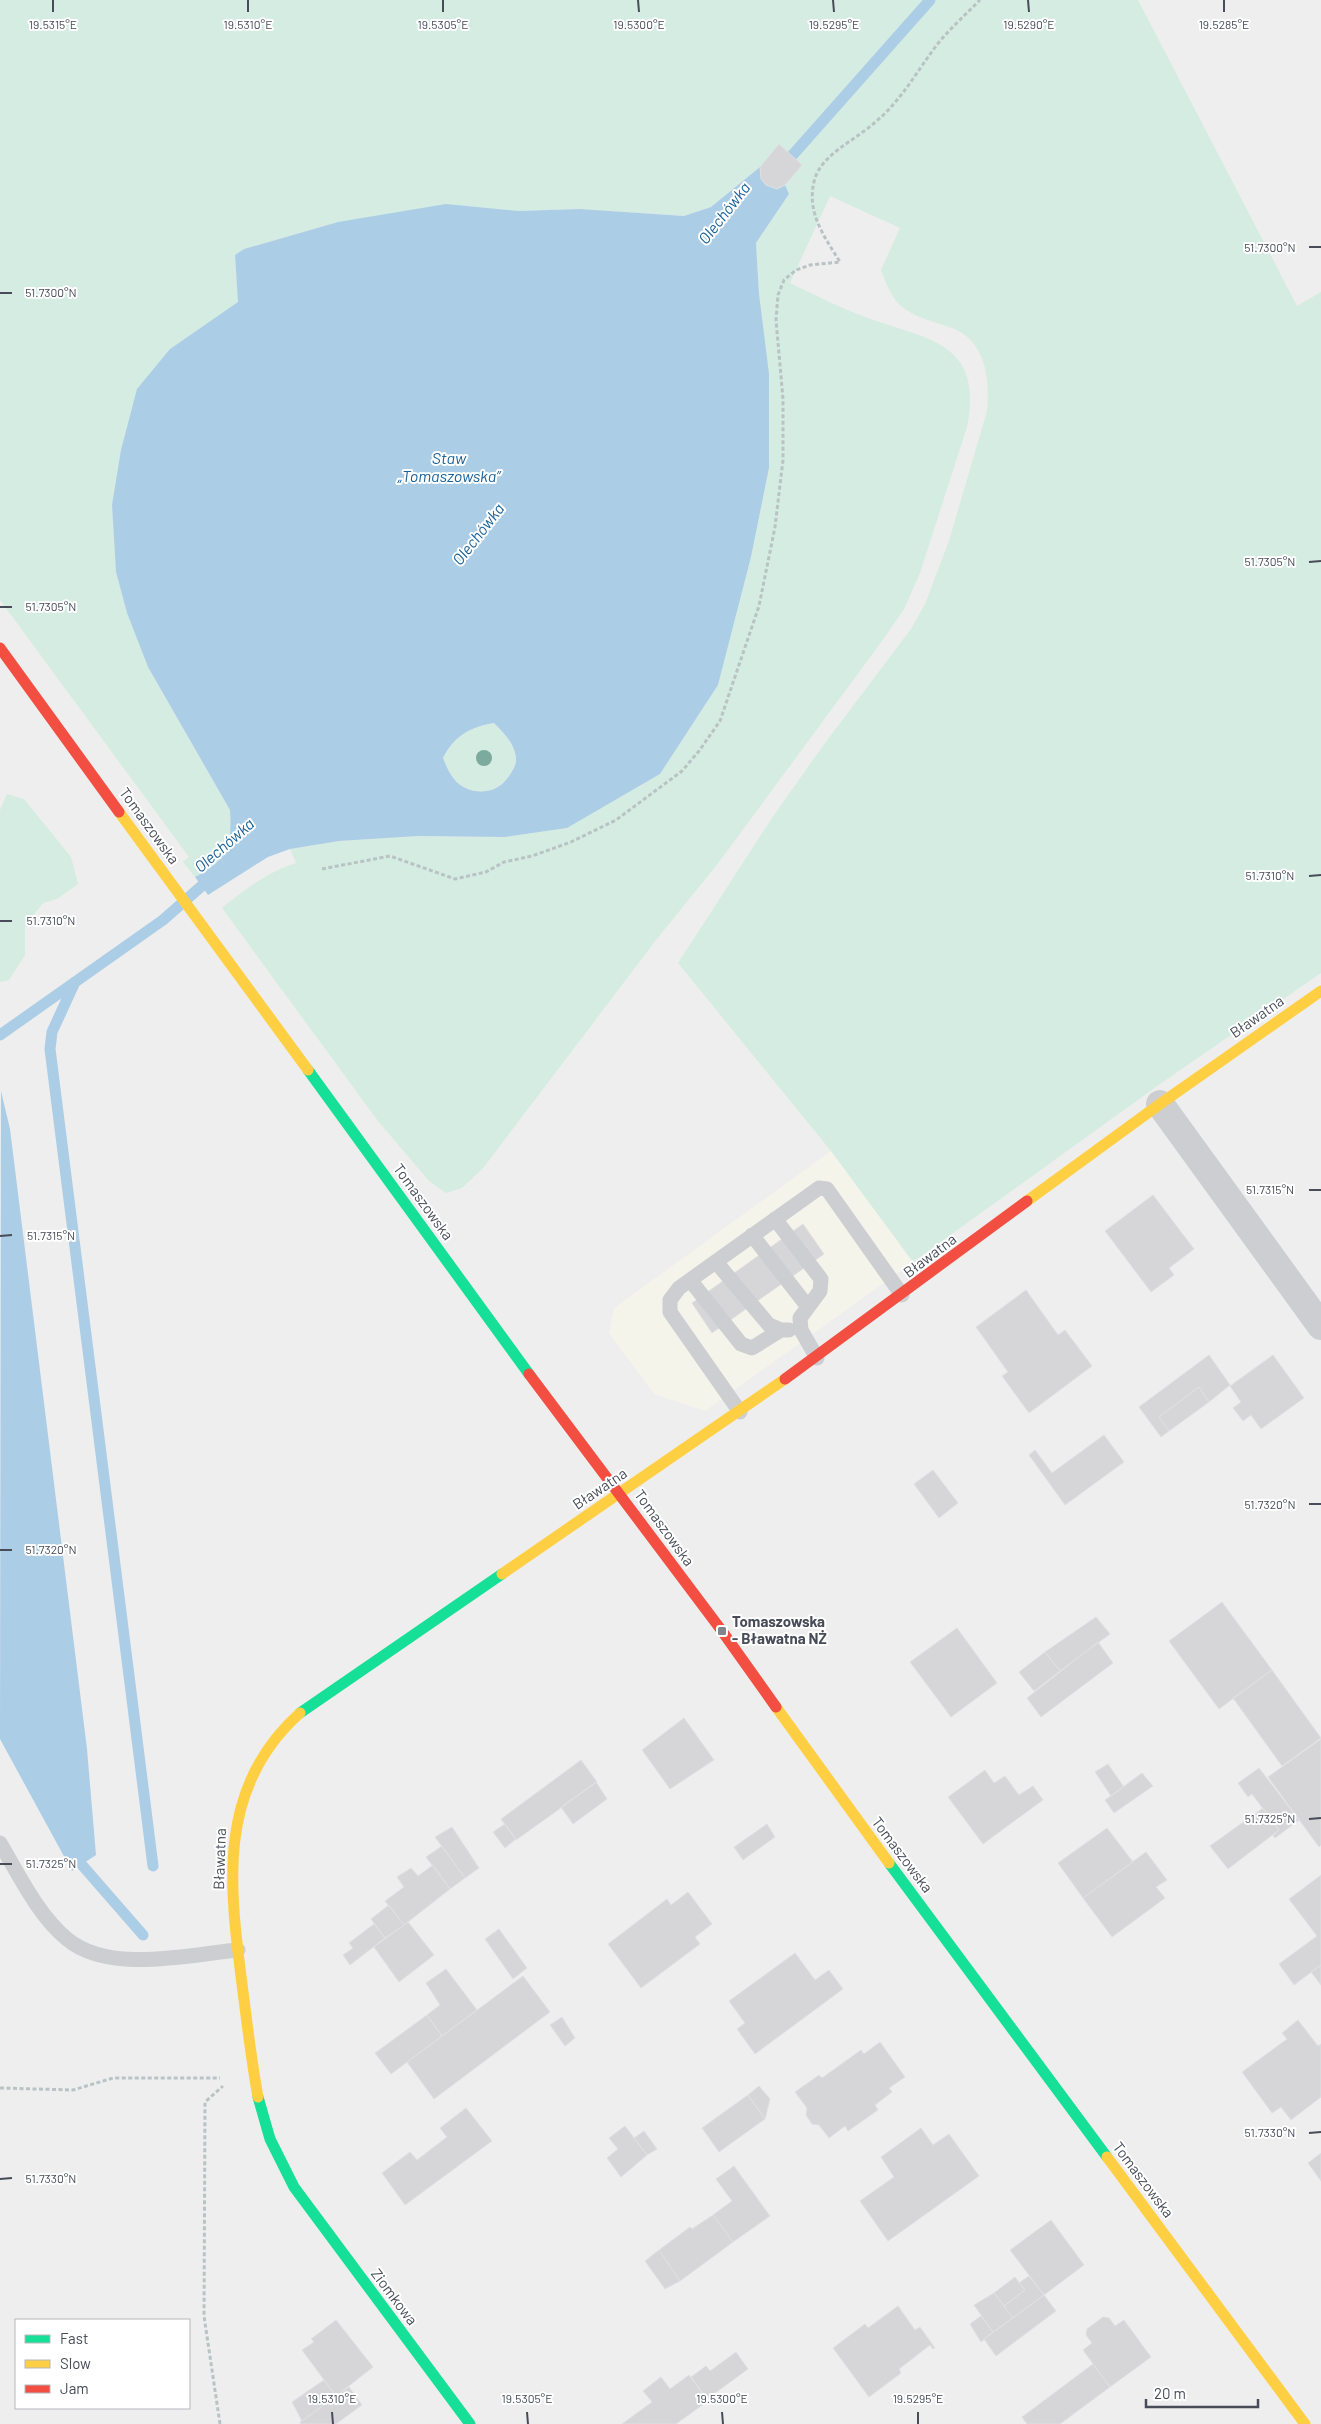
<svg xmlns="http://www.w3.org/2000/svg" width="1321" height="2424" font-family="Barlow,sans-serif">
<rect width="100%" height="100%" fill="#eee"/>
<path fill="#f5f4ea" d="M831 1151 913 1262 705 1411 654 1394 609 1333 614 1308Z"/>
<path fill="#d4ece2" d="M0 0H1138L1297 306 1321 292V973L1160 1084 913 1262 831 1151 678 963 772 818 822 747 911 629 925 604 949 541 987 411C990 379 986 341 952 328 933 321 910 317 896 301 889 292 885 280 881 270L900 228 830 196 790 283C813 294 836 306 860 315 923 340 985 338 967 427L920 573 904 609 882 641 719 862 656 940 484 1167 462 1188 446 1193 429 1181 378 1121 222 908C245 890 267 872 296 863L290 849 339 841 418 836 505 837 567 828 660 774 718 685 751 557 769 468 756 243 789 194 785 185 802 165 779 145 760 167 711 207 684 216 580 209 518 211 338 222 244 249 235 255 239 302 170 349 112 505 116 572 127 613 148 667 230 810C232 845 228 860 195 877L183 862 189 857 0 600Z
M494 723C504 733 516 745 516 760 516 767 510 775 506 780 493 796 468 795 454 779 449 773 446 765 443 758 454 736 470 727 494 723Z
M7 794 24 799 71 857 78 884 57 899 43 903 25 926V955L9 980 0 982V810Z"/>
<path fill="#accde6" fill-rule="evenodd" d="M760 167C761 180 764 184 777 189L785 185 789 194 756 243 759 294 769 374V468L751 557 718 685 660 774 567 828 505 837 418 836 339 841 290 849 268 857 208 895 195 877C228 860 232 845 230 810L148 667 127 613 116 572 112 505 121 450 137 389 170 349 238 302 235 255 244 249 338 222 446 204 518 211 580 209 684 216 711 207ZM494 723C504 733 516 745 516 760 516 767 510 775 506 780 493 796 467 795 454 779 449 773 446 765 443 758 454 736 470 727 494 723Z
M1 1091 10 1129 87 1749 96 1855 72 1871 0 1739Z"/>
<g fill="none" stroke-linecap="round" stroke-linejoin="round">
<path stroke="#accde6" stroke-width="11" d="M782 167 930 0
M75 982 52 1032 50 1049 153 1866
M0 1035 163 920 213 876
M82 1865 143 1935"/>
</g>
<path fill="#d6d6d8" stroke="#dfe0e1" d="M779 144 802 165 785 185 777 189 766 185 761 179 760 167Z
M1153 1195 1194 1249 1169 1268 1174 1275 1151 1292 1105 1231Z
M803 1224 824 1254 712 1333 692 1303Z
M1026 1290 1058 1335 1065 1330 1092 1366 1029 1413 1002 1376 1008 1372 976 1327Z
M1209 1355 1230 1385 1209 1402 1199 1387 1159 1417 1169 1431 1161 1437 1139 1407Z
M1273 1355 1304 1398 1261 1429 1251 1415 1243 1421 1233 1408 1241 1402 1230 1386Z
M1199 1387 1209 1402 1169 1431 1159 1417Z
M1104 1435 1124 1462 1065 1505 1029 1455 1035 1450 1052 1473Z
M933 1470 958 1503 939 1518 914 1484Z
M1222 1602 1272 1670 1219 1709 1169 1641Z
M1096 1617 1110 1634 1060 1671 1045 1652Z
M957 1628 997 1683 951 1717 910 1662Z
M1098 1642 1113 1663 1041 1717 1027 1698Z
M1045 1652 1060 1671 1034 1691 1019 1672Z
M1272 1670 1321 1738 1282 1766 1233 1698Z
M684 1718 714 1760 670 1789 642 1750Z
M1321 1739V1845L1319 1847 1268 1777Z
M581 1760 597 1782 516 1840 501 1819Z
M1108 1764 1124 1787 1111 1796 1095 1772Z
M1259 1768 1299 1820 1275 1838 1273 1836 1279 1830 1252 1794 1248 1797 1238 1783Z
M985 1770 994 1783 1005 1776 1019 1795 1033 1786 1043 1800 983 1844 948 1797Z
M1142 1773 1153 1786 1114 1813 1105 1800Z
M596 1782 607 1799 573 1824 561 1807Z
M1263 1808 1279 1830 1228 1869 1210 1846Z
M505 1824 516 1839 505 1848 493 1832Z
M767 1824 775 1837 743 1860 734 1847Z
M452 1827 479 1868 465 1878 435 1837Z
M1107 1828 1133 1862 1083 1898 1058 1863Z
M442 1846 465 1878 450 1889 426 1857Z
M1146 1852 1167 1880 1156 1887 1165 1898 1112 1937 1083 1898Z
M433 1865 450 1889 404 1925 385 1901 404 1887 397 1877 411 1868 418 1876Z
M1321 1875V1965L1294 1985 1279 1964 1317 1936 1289 1899Z
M688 1892 712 1924 695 1937 700 1944 641 1988 608 1944 667 1899 671 1905Z
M389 1905 404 1925 385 1938 371 1919Z
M408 1922 434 1955 399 1982 374 1947Z
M374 1924 385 1938 350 1965 343 1955 353 1948 349 1943Z
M499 1929 527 1968 513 1979 485 1939Z
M795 1953 815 1980 829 1970 843 1989 755 2054 737 2029 745 2023 729 2001Z
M1321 1965V1985L1311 1972Z
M446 1969 477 2010 442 2036 427 2015 440 2005 426 1983Z
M523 1976 550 2012 434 2099 407 2062Z
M427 2015 442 2036 391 2074 375 2053Z
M562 2017 575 2038 565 2046 550 2025Z
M1298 2020 1318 2046 1321 2044V2097L1291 2120 1281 2107 1272 2113 1242 2072 1287 2039 1282 2033Z
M880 2042 905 2077 889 2088 892 2092 875 2105 878 2110 848 2131 845 2126 829 2138 819 2125 812 2124 806 2115 807 2108 795 2092 819 2075 822 2078 861 2050 864 2054Z
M759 2086 770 2099 765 2119 748 2095Z
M748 2095 765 2119 719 2152 702 2128Z
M466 2108 492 2141 405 2205 382 2173 410 2152 417 2160 447 2137 440 2128Z
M625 2126 647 2155 621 2177 607 2158 618 2149 609 2138Z
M921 2128 933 2145 949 2134 979 2176 888 2241 860 2201 894 2177 881 2157Z
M644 2131 657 2149 647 2155 634 2138Z
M1321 2153V2181L1308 2163Z
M734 2166 770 2216 733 2242 713 2215 732 2201 716 2179Z
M713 2215 733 2242 680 2281 659 2250 690 2227 692 2229Z
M1051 2220 1084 2265 1044 2295 1010 2250Z
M659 2250 680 2281 665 2289 645 2261Z
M1029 2276 1044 2295 1013 2318 1004 2306 1025 2290 1019 2283Z
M1015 2277 1025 2290 1004 2306 994 2293Z
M994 2293 1013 2318 993 2332 974 2305Z
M1044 2295 1056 2311 996 2356 984 2339Z
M898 2306 915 2330 920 2327 935 2348 933 2349 930 2345 899 2369 901 2373 869 2397 833 2348 865 2324 868 2328Z
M981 2316 993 2332 981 2342 970 2324Z
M1103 2317 1109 2318 1115 2326 1124 2320 1151 2357 1110 2387 1083 2350 1092 2343 1086 2335 1087 2329Z
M336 2320 373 2367 336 2396 302 2350 314 2342 311 2339Z
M736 2352 748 2369 707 2399 691 2377 706 2366 710 2371Z
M1093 2364 1110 2387 1060 2424H1027L1022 2417Z
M689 2375 708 2401 676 2424H622L652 2402 643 2391 661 2377 670 2389Z
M324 2380 336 2396 302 2421 292 2402Z
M349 2387 362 2405 336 2424H301L300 2422Z"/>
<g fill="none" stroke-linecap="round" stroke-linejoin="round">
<path stroke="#b9c3c3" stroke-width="3" stroke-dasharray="4 2.5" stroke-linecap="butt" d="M322 869 390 856 455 879 486 872 504 862 532 856 571 842 616 820 682 771 699 751 720 721 759 606 775 527 783 460V399L776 320 778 295 784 280 796 270 810 265 840 262C824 236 805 211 815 178 823 154 855 140 873 124 902 101 917 70 940 41 952 27 966 14 980 0
M0 2088 73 2090 113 2078H220
M220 2424 204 2316 205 2102 223 2086"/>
<path stroke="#ccced1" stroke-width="15" d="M775 1219 821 1279 820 1291 800 1318 801 1330 817 1358
M752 1235 808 1307
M716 1262 769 1325 781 1330H789
M690 1280 741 1344 752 1348 781 1330
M740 1412 670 1312V1300L679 1288 819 1188 827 1189 902 1295
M0 1843C19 1875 38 1915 67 1939 109 1974 187 1955 238 1950"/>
<path stroke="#ccced1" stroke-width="28" d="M1160 1104 1321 1326"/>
<path stroke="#16e098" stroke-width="11" d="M308 1070 529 1374
M300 1713 502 1574
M889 1863 1107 2157
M258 2097 270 2139 294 2187 470 2424"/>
<path stroke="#ffcf43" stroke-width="11" d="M119 812 308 1070
M1027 1201 1160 1104 1321 991
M502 1574 785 1379
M776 1707 889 1863
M258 2097C251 2059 247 2022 242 1984 229 1884 217 1787 300 1713
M1107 2157 1305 2424"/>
<path stroke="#f24e42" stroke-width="11" d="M0 648 119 812
M529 1374 722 1631 776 1707
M785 1379 1027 1201"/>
</g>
<circle fill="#7caa9d" cx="484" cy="758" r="8"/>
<path fill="none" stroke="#474c58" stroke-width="2" d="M53 0V12M248 0V12M443 0V12M638 0 639 12M833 0 834 12M1028 0 1029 12M1224 0V12M1309 247H1321M0 293H12M1309 562 1321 561M0 607H12M1309 876 1321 875M0 921H12M1309 1190H1321M0 1236 12 1235M1309 1504H1321M0 1550H12M1309 1819 1321 1818M0 1864H12M1309 2133 1321 2132M0 2179 12 2178M332 2412 333 2424M527 2412 528 2424M722 2412 723 2424M918 2412V2424"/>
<rect fill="#81858c" stroke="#fff" stroke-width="2" x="717" y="1626" width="10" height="10" rx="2.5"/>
<g text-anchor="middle" stroke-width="4" stroke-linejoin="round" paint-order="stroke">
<g font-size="15" fill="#474c58" stroke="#fff">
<text transform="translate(149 826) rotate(54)" y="5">Tomaszowska</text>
<text transform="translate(1257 1017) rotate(-35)" y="5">Bławatna</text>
<text transform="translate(423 1202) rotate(54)" y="5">Tomaszowska</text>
<text transform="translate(930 1256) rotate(-37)" y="5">Bławatna</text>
<text transform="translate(600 1489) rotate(-34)" y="5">Bławatna</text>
<text transform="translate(664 1528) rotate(54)" y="5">Tomaszowska</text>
<text transform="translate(902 1855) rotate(53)" y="5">Tomaszowska</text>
<text transform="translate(220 1859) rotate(-88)" y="5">Bławatna</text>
<text transform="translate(1143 2180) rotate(53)" y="5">Tomaszowska</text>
<text transform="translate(394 2297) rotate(53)" y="5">Ziomkowa</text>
</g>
<g font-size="15" font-weight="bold" fill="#474c58" stroke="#fff" text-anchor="start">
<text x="732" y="1627">Tomaszowska<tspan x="732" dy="17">- Bławatna NŻ</tspan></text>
</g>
<g font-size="16" font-style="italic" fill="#196299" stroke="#fff">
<text transform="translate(724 213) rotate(-52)" y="6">Olechówka</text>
<text x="449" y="464">Staw<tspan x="449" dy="18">„Tomaszowska”</tspan></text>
<text transform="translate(478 534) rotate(-52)" y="6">Olechówka</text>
<text transform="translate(224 845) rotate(-41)" y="6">Olechówka</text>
</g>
</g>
<g font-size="12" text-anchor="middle" fill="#474c58" stroke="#fff" stroke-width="4" stroke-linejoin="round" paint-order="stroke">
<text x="53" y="29">19.5315°E</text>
<text x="248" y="29">19.5310°E</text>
<text x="443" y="29">19.5305°E</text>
<text x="639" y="29">19.5300°E</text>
<text x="834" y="29">19.5295°E</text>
<text x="1029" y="29">19.5290°E</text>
<text x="1224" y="29">19.5285°E</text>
<text x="1270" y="252">51.7300°N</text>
<text x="51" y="297">51.7300°N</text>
<text x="1270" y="566">51.7305°N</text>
<text x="51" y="611">51.7305°N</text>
<text x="1270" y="880">51.7310°N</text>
<text x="51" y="925">51.7310°N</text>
<text x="1270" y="1194">51.7315°N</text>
<text x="51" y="1240">51.7315°N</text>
<text x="1270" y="1509">51.7320°N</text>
<text x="51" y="1554">51.7320°N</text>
<text x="1270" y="1823">51.7325°N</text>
<text x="51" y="1868">51.7325°N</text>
<text x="1270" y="2137">51.7330°N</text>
<text x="51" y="2183">51.7330°N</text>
<text x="332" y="2403">19.5310°E</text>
<text x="527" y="2403">19.5305°E</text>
<text x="722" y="2403">19.5300°E</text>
<text x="918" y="2403">19.5295°E</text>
</g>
<rect x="15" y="2319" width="175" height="90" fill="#ffffff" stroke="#b5b7bc"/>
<rect x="25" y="2335" width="25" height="8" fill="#16e098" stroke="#b5b7bc"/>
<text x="60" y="2344" font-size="15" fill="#474c58">Fast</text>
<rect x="25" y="2360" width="25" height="8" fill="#ffcf43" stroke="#b5b7bc"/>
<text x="60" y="2369" font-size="15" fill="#474c58">Slow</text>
<rect x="25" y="2385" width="25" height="8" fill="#f24e42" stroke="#b5b7bc"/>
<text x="60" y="2394" font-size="15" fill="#474c58">Jam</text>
<path d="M1146 2399v8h112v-8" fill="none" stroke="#474c58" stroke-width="2.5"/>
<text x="1154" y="2399" font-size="15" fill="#474c58" stroke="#ffffff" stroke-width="4" paint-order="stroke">20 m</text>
</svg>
